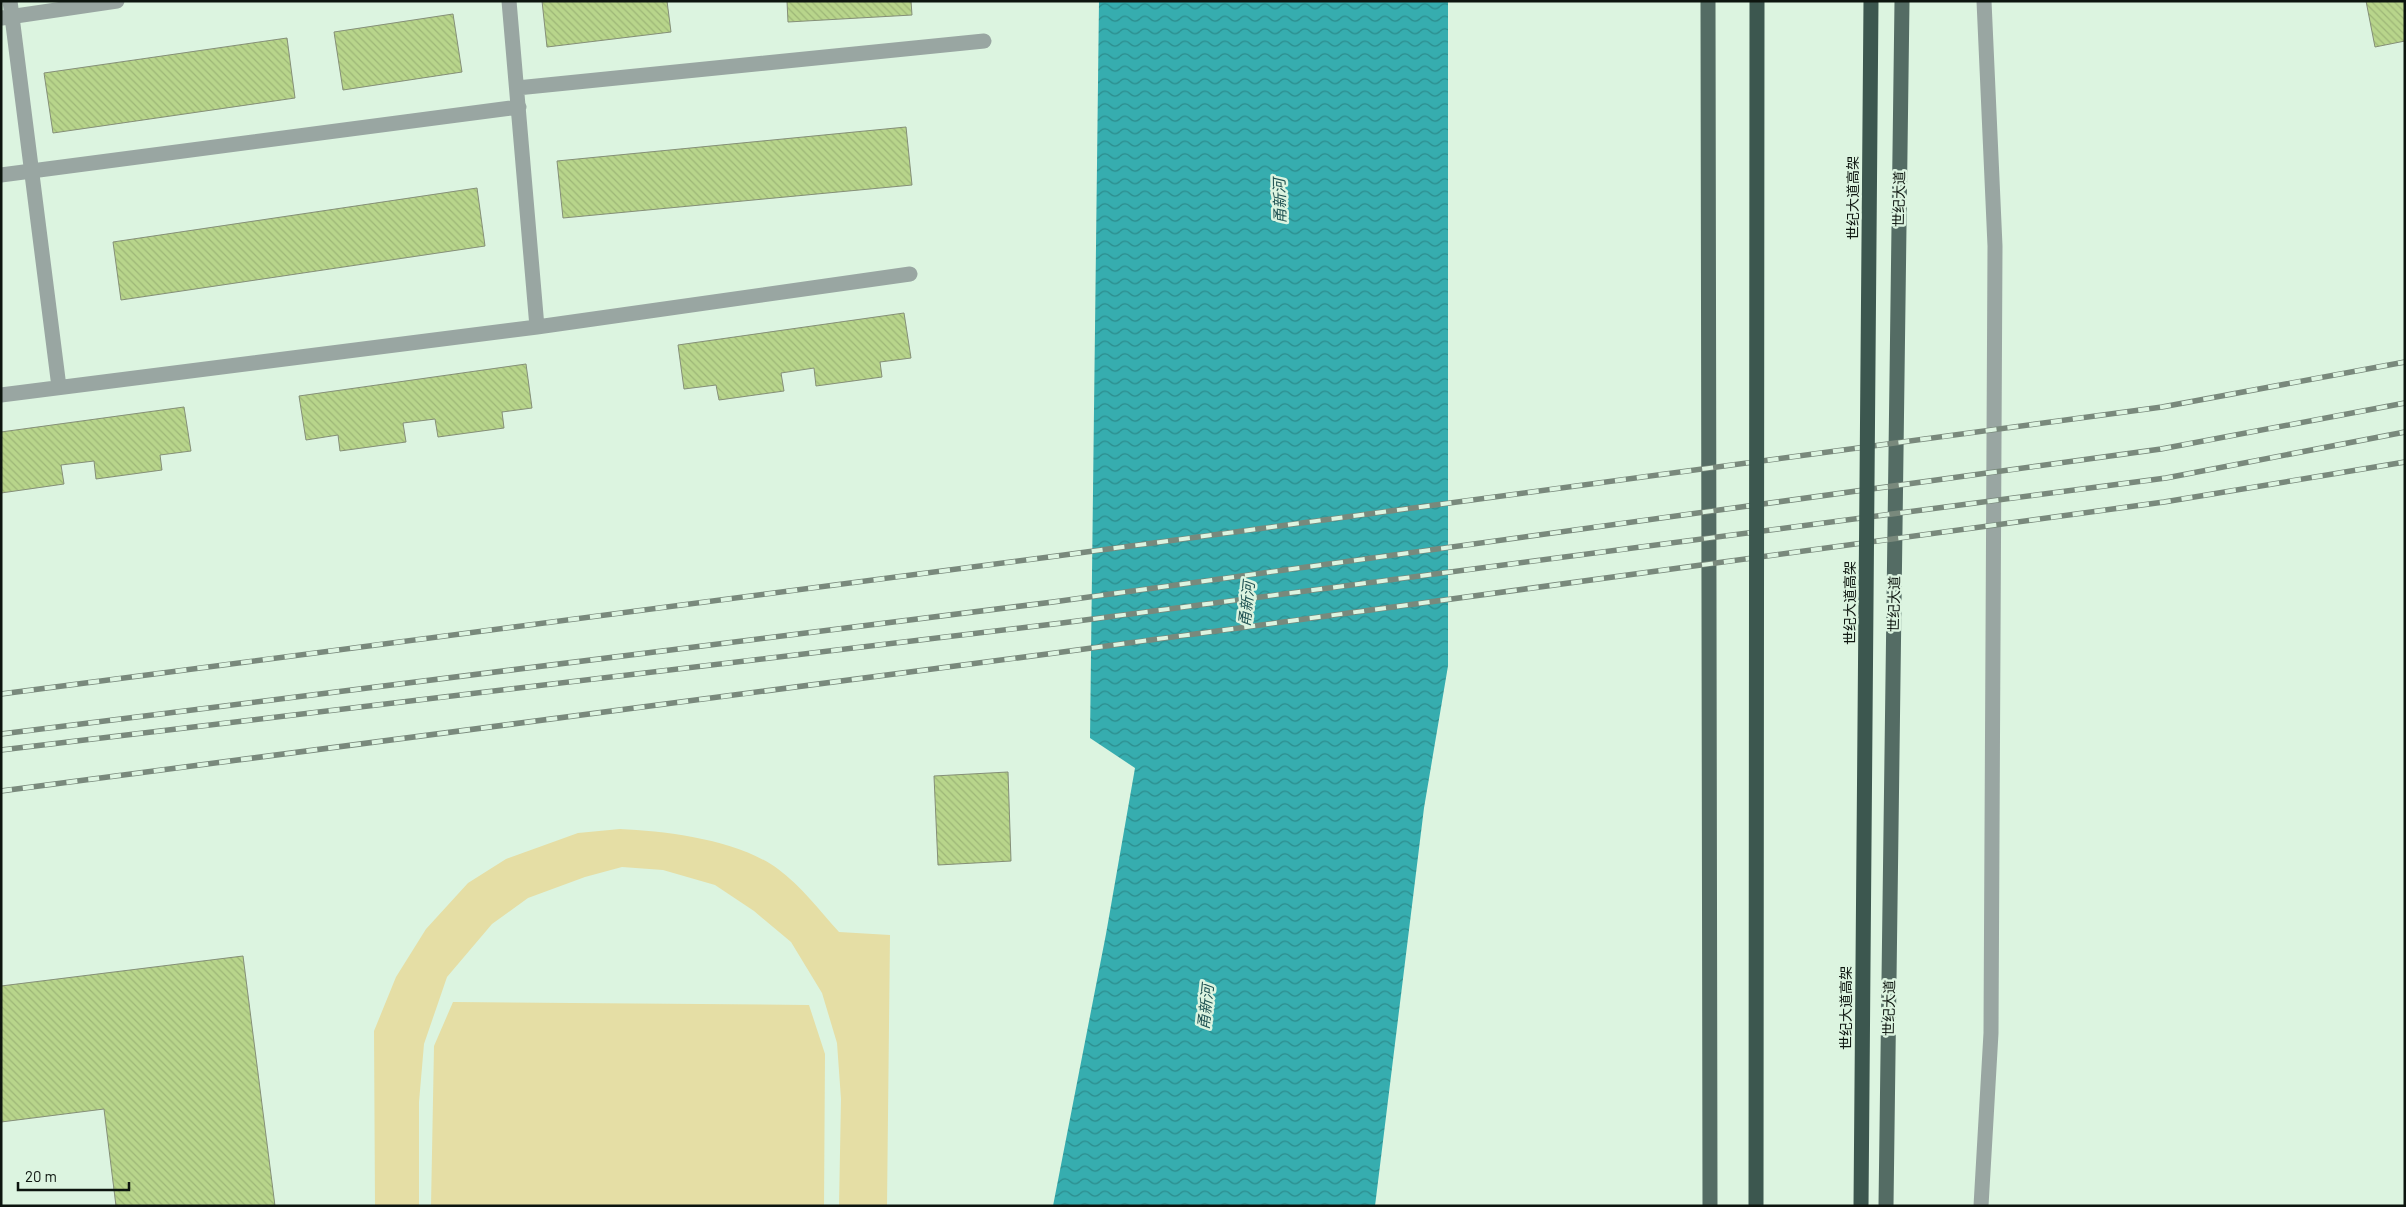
<svg xmlns="http://www.w3.org/2000/svg" width="2406" height="1207" font-family="Barlow,'Noto Sans SC',sans-serif">
<defs>
<pattern id="water-waves" width="16" height="10" patternUnits="userSpaceOnUse" patternTransform="scale(1.25)"><rect width="16" height="10" fill="#36adaf"/><path d="M0 5q4-4 8 0t8 0" fill="none" stroke="#2c8c8d"/></pattern>
<pattern id="building-back-hatch" width="6" height="6" patternUnits="userSpaceOnUse" patternTransform="scale(1.25)"><rect width="6" height="6" fill="#b8d58b"/><path d="M-1 5l2 2M0 0l6 6M5-1l2 2" fill="none" stroke="#9db677"/></pattern>
</defs>
<rect width="100%" height="100%" fill="#dcf4e0"/>
<path fill="#e5dea5" d="M620 829C667 831 739 840 778 869 801 886 820 911 839 932L890 935 887 1206H839L841 1099 837 1043 822 993 791 942 754 911 715 885 663 870 622 867 585 877 528 898 492 924 447 977 424 1044 419 1102V1206H375L374 1031 396 977 426 929 468 883 506 859 578 833Z
M453 1002 809 1005 825 1054 824 1206H431L434 1046Z"/>
<path fill="url(#water-waves)" d="M1099 1H1448V666L1424 808 1375 1206H1053L1106 934 1135 768 1090 738Z"/>
<path fill="url(#building-back-hatch)" stroke="#858f78" d="M542 1H667L671 32 547 47Z
M787 1H911L912 15 788 22Z
M2366 1H2405V41L2375 47Z
M453 14 462 72 343 90 334 32Z
M287 38 295 98 53 133 44 73Z
M906 127 912 185 563 218 557 161Z
M477 188 485 246 121 300 113 242Z
M904 313 911 358 880 362 882 377 816 386 814 368 781 373 784 391 719 400 716 385 684 389 678 345Z
M526 364 532 408 502 412 504 428 438 437 435 419 403 423 406 442 340 451 338 435 306 440 299 396Z
M184 407 191 451 160 455 162 470 96 479 94 461 61 465 64 484 1 493V432Z
M1008 772 1011 861 938 865 934 776Z
M243 956 275 1206H116L104 1109 1 1122V986Z"/>
<g fill="none" stroke-linecap="round" stroke-linejoin="round">
<path stroke="#99a6a2" stroke-width="15" d="M10 1 59 387
M509 1 537 327
M2 18 117 1
M517 88 984 41
M1 175 519 107
M1 395 537 327 910 274
M1981 1206 1991 1033 1995 246 1984 1"/>
<path stroke="#546c64" stroke-width="15" d="M1708 1 1710 1206
M1886 1206 1902 1"/>
<g stroke="#79897c" stroke-width="5.5">
<path id="rail" d="M1 694 1049 557 2162 407 2405 362
M1 734 1053 602 2161 449 2405 403
M1 750 1062 623 2166 478 2405 432
M1 791 1055 653 2164 502 2405 462"/>
</g>
<use href="#rail" stroke="#dcf4e0" stroke-width="4" stroke-dasharray="11" stroke-linecap="butt"/>
<path stroke="#3c574f" stroke-width="15" d="M1756 1206 1757 1
M1861 1206 1871 1"/>
</g>
<g text-anchor="middle" stroke-width="5" stroke-linejoin="round" paint-order="stroke">
<g font-size="14" fill="#0d150f" stroke="#dcf4e0">
<text transform="translate(1853 198) rotate(-90)" y="5">世纪大道高架</text>
<text transform="translate(1899 199) rotate(-89)" y="5">世纪大道</text>
<text transform="translate(1850 603) rotate(-90)" y="5">世纪大道高架</text>
<text transform="translate(1894 604) rotate(-89)" y="5">世纪大道</text>
<text transform="translate(1846 1008) rotate(-90)" y="5">世纪大道高架</text>
<text transform="translate(1889 1008) rotate(-89)" y="5">世纪大道</text>
</g>
<g font-size="15" font-style="italic" fill="#215353" stroke="#dcf4e0">
<text transform="translate(1280 201) rotate(-91)" y="5">甬新河</text>
<text transform="translate(1247 604) rotate(-84)" y="5">甬新河</text>
<text transform="translate(1206 1007) rotate(-84)" y="5">甬新河</text>
</g>
</g>
<rect width="2406" height="1207" fill="none" stroke="#0d150f" stroke-width="5"/>
<path d="M18 1182v8h111v-8" fill="none" stroke="#0d150f" stroke-width="2.5"/>
<text x="25" y="1182" font-size="15" fill="#0d150f" stroke="#dcf4e0" stroke-width="4" paint-order="stroke">20 m</text>
</svg>
